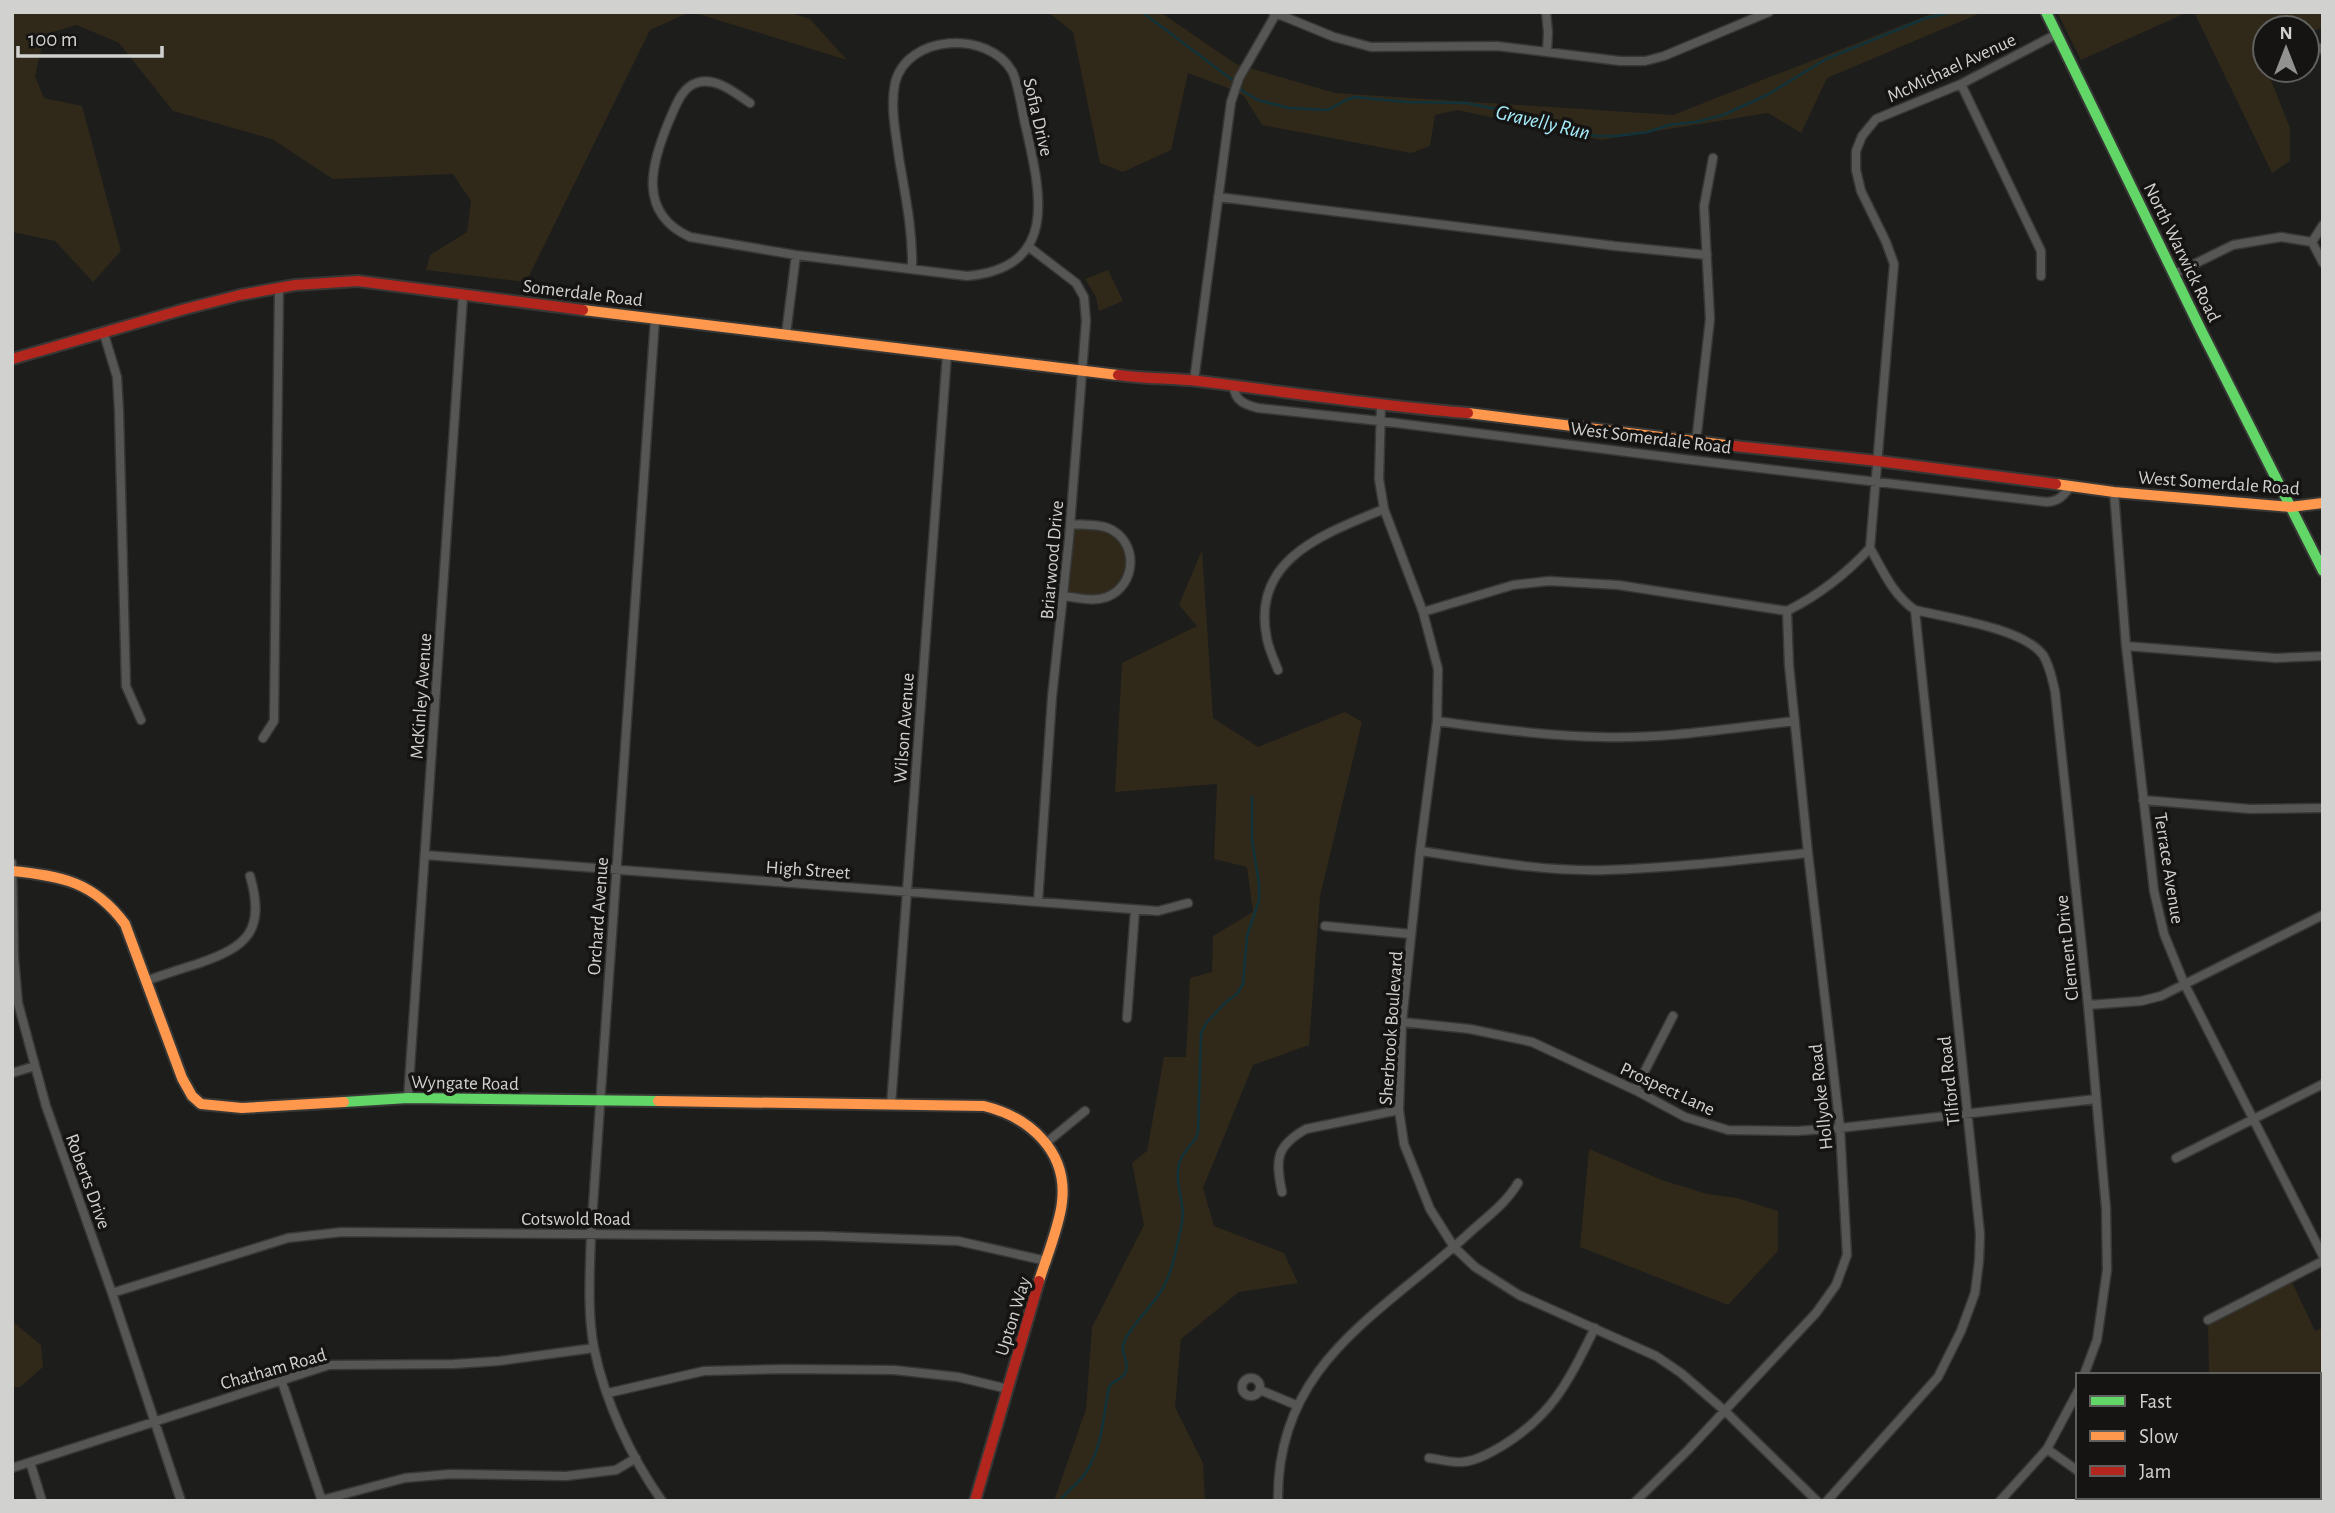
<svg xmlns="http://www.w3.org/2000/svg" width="2335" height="1513" font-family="'Alegreya Sans',sans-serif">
<rect width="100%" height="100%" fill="#1d1d1c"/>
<path fill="#30291a" d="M12 12H690L650 30 526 282 426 270 430 255 467 232 471 201 453 174 333 179 272 139 173 111 119 43 77 25 45 34 35 76 44 98 82 106 121 251 93 282 55 241 12 232Z
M692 12H787L810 19 847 60Z
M1048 12H1160L1236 64 1335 93 1673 115 1936 12H1983L1827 78 1801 133 1768 113 1601 140 1457 110 1435 115 1430 146 1411 153 1262 125 1244 96 1228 88 1188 73 1171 150 1123 172 1100 163 1073 32Z
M2057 12H2188L2081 60Z
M2194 12H2323V27L2307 34V28H2265V54L2262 56 2265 70H2267L2290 128V161L2272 173Z
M1108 270 1123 301 1099 311 1096 297 1085 279Z
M1070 524 1108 528 1127 546 1128 577 1103 598 1064 596Z
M1202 550 1213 718 1258 747 1345 712 1362 722 1320 896 1309 1045 1253 1065 1203 1188 1214 1226 1284 1253 1298 1283 1239 1292 1181 1339 1175 1407 1203 1463 1205 1501H1054L1086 1409 1092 1327 1144 1225 1132 1163 1147 1151 1164 1057H1186L1190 978 1212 972 1213 936 1253 912 1247 867 1214 859 1217 784 1115 792 1122 663 1197 626 1179 605Z
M1589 1149 1662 1180 1707 1194 1737 1198 1778 1211V1251L1728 1305 1580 1247Z
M2290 1278 2315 1331 2323 1328V1501H2213V1497H2319V1375H2209L2208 1320Z
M12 1321 41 1345 43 1367 20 1387H12Z"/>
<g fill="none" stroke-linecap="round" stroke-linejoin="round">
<path stroke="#113339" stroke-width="2.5" d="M1142 12 1235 82
M1239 87 1244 92 1258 100 1289 108 1328 110 1346 100 1355 97 1407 102 1466 103 1522 114 1595 136H1616L1648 132 1669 125 1696 122 1723 115 1767 95 1826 59 1926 18 1954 12
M1060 1501C1066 1491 1079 1484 1086 1472 1103 1446 1103 1416 1109 1387 1113 1380 1122 1380 1125 1373 1131 1362 1119 1353 1124 1342 1132 1324 1148 1311 1159 1294 1172 1277 1176 1248 1181 1228 1187 1204 1174 1187 1179 1164 1182 1150 1195 1145 1198 1132L1201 1034 1206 1023 1226 1002 1237 994 1243 984 1247 936 1259 900V884L1252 840V797"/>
<g stroke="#373736" stroke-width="11">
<path id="street" d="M1273 12 1334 37 1371 47 1497 46 1620 61H1645L1664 56 1769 12
M1546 12 1548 32 1547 52
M2321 48 2323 50
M1961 84 2041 251V276
M750 103C735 93 715 76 696 83 681 88 675 108 669 121 651 164 637 213 690 237L796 255 967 276C1059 268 1041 194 1026 128 1022 113 1019 84 1012 71 988 30 907 34 895 83 890 108 896 133 899 158 905 194 913 231 912 269
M1218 197 1615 246 1707 255
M2312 242 2323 263
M2312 242 2323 225
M1029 247 1076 283 1084 297 1086 321 1069 539 1052 697 1038 902
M2174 274 2233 245 2281 237 2312 242
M655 319 591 1234C590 1271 587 1311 594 1348 605 1401 630 1456 662 1501
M104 334 117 377 119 411 126 686 141 720
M786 334 796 255
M1194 381 1231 102 1239 78 1277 12
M1234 386C1234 401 1246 405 1258 408L1380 421 1683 459 2047 502C2059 501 2063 496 2070 487
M1381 404 1379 479 1384 509 1423 612 1438 669 1437 721 1420 851 1402 1022 1399 1110 1404 1144 1430 1209 1454 1247 1475 1267 1519 1295 1656 1356 1681 1373 1725 1411 1817 1501
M1696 442 1710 319 1704 206 1713 158
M2114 492 2126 646 2154 891 2164 934 2184 983 2323 1256
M1870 548C1883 571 1893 595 1915 610 1948 618 2023 628 2043 655 2050 666 2052 679 2055 691L2088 1005 2106 1208 2107 1270 2097 1340 2084 1375
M1064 596C1078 598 1093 602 1107 597 1137 585 1139 541 1108 528 1098 524 1082 525 1070 524
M1787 611C1819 595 1846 574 1870 548L1894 264 1886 242 1861 191 1856 170V151L1862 136 1876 119 1961 84 2057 34
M1423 612 1513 585 1549 581 1618 585 1787 611
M2126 646 2276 658 2323 656
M1278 670C1274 660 1269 649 1267 639 1250 559 1324 534 1384 509
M1437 721C1492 729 1547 736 1602 737 1666 739 1731 728 1795 721
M263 738 274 721 279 288
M2143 800 2250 809 2323 808
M1420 851C1481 860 1544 872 1606 870 1673 868 1741 860 1808 853
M425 855 1158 911 1188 903
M12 863 14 958 18 1003 46 1106 112 1293 181 1501
M1325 926 1411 934
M145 981C163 975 180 969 197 964 247 947 266 931 250 876
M2088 1005 2141 1001 2161 996 2323 915
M1127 1018 1135 910
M1402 1022 1470 1029 1532 1042 1635 1090 1685 1117 1728 1130 1797 1131 1840 1128 2096 1099
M12 1073 35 1066
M1635 1090 1673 1016
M408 1098 463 296
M891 1105 947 354
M1046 1143 1085 1111
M2176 1158 2323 1084
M1282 1192C1275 1159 1276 1146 1306 1129L1399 1110
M112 1293 288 1238 342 1232 821 1236 958 1241 1047 1261
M2208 1320 2323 1261
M1242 1387a9 9 0 1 1 18 0a9 9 0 1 1-18 0Z
M281 1379 322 1501
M1260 1390 1296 1405
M608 1393 704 1371 785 1369 894 1370 958 1377 1008 1389
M2047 1449 2078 1471
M1429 1458C1439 1459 1452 1463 1462 1462 1476 1461 1490 1453 1502 1446 1553 1415 1569 1380 1595 1328
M30 1462 42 1501
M12 1468 329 1365 454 1364 499 1361 594 1348
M2113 1497 2117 1501
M322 1500 405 1478 451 1474 566 1476 616 1470 636 1458
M1278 1501C1276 1365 1378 1316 1466 1236 1484 1219 1505 1205 1518 1183
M1636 1501 1688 1450 1816 1313 1836 1285 1847 1255 1840 1128 1808 853 1789 665 1787 611
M1827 1501 1938 1377 1961 1331 1975 1293 1979 1261 1980 1234 1915 610
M2000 1501 2047 1449 2078 1391"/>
</g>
<g stroke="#373736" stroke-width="14">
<path id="fast" d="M2046 12 2201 330 2323 571
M344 1102 408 1098 658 1101"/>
</g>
<g stroke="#373736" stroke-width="14">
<path id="slow" d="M583 310 1118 375
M1468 413 1734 446
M2056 484 2114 492 2290 507 2323 503
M12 871C62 876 94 882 125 924L182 1078 192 1096 201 1104 242 1108 344 1102
M658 1101 984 1106C1029 1117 1068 1151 1062 1202 1060 1224 1046 1259 1039 1281"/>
</g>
<g stroke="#373736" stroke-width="14">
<path id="jam" d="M12 359 185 309 240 295 295 285 358 281 583 310
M1118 375C1145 379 1171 378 1198 381 1288 392 1378 406 1468 413
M1734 446 1878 461 2056 484
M975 1501 1039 1281"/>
</g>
<use href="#street" stroke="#565655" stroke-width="8"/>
<use href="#fast" stroke="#63d668" stroke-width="10"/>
<use href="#slow" stroke="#ff974d" stroke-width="10"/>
<use href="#jam" stroke="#b3261e" stroke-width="10"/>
</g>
<g text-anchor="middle" stroke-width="7" stroke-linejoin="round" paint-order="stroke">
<g font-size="19" fill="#d1d1cf" stroke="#151412">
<text transform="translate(1951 67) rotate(-25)" y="7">McMichael Avenue</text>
<text transform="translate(1039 117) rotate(77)" y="7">Sofia Drive</text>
<text transform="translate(2183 252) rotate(64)" y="7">North Warwick Road</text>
<text transform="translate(583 292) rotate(7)" y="7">Somerdale Road</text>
<text transform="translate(1651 437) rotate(7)" y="7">West Somerdale Road</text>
<text transform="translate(2219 482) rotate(4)" y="7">West Somerdale Road</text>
<text transform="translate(1051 560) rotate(-85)" y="7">Briarwood Drive</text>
<text transform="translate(420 696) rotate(-86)" y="7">McKinley Avenue</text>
<text transform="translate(903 728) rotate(-86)" y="7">Wilson Avenue</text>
<text transform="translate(2170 868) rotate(81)" y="7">Terrace Avenue</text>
<text transform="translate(808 869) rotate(4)" y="7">High Street</text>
<text transform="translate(597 916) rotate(-86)" y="7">Orchard Avenue</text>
<text transform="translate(2066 948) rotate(-96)" y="7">Clement Drive</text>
<text transform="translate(1390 1028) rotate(-86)" y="7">Sherbrook Boulevard</text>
<text transform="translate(1948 1081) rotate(-96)" y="7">Tilford Road</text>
<text transform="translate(465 1082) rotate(1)" y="7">Wyngate Road</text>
<text transform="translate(1668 1088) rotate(25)" y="7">Prospect Lane</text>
<text transform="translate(1820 1097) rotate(-96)" y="7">Hollyoke Road</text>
<text transform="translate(89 1181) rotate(70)" y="7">Roberts Drive</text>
<text x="576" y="1225">Cotswold Road</text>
<text transform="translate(1012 1316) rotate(-73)" y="7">Upton Way</text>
<text transform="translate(273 1368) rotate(-16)" y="7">Chatham Road</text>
</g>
<g font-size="21" font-style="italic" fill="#a6edfd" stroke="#151412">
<text transform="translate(1543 122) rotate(13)" y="7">Gravelly Run</text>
</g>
</g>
<rect width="2335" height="1513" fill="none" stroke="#d1d1cf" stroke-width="28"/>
<rect x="2076" y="1373" width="245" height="126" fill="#151412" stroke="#60605e" stroke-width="2"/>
<rect x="2090" y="1396" width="35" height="10" fill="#63d668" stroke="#60605e" stroke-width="2"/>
<text x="2139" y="1408" font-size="21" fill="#d1d1cf">Fast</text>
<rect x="2090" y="1431" width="35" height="10" fill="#ff974d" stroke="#60605e" stroke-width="2"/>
<text x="2139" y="1443" font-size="21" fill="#d1d1cf">Slow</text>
<rect x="2090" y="1466" width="35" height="10" fill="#b3261e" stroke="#60605e" stroke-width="2"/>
<text x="2139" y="1478" font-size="21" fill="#d1d1cf">Jam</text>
<g transform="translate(2286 49)"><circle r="33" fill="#151412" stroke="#60605e" stroke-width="2"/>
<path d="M0-5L12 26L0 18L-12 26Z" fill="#929290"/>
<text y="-10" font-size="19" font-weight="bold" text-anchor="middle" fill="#d1d1cf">N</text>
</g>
<path d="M18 46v10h144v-10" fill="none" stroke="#d1d1cf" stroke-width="3.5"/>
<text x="28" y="46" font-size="21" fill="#d1d1cf" stroke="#151412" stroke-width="5" paint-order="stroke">100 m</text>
</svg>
